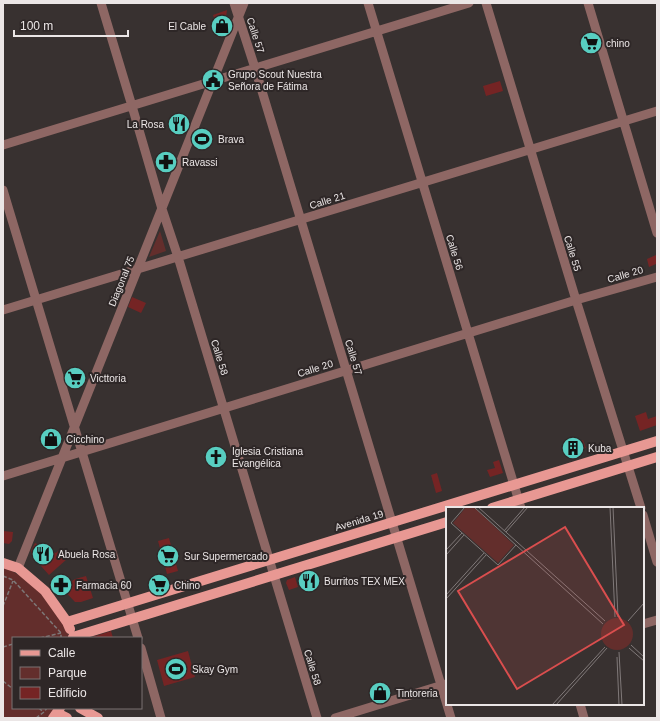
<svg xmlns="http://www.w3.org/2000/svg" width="660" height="721" font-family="Helvetica,sans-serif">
<rect width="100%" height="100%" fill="#383130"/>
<path fill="#632e2c" d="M160 231 166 251 149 257Z
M3 566 39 587 64 618 69 638H13V708H56L54 713 47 718H3Z"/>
<path fill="#752424" d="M227 10 226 17 220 32 212 29 215 21 213 15Z
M500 81 503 91 486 96 483 86Z
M185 115 177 135 172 119Z
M200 135 206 137 203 143 197 140Z
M656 255 657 261 656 264 649 267 647 259Z
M132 297 146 303 141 313 128 307Z
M83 369 77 383 75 384 72 383 69 373Z
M646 412 648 419 657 416V425L640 431 635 416Z
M50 433 56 436 52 445 47 447 46 442Z
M583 440 586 448 572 452 570 445Z
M499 460 503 473 490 477 487 470 495 468 493 462Z
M437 473 442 491 436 493 431 475Z
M3 531 13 532 12 541 9 544 3 543Z
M169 538 178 571 167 574 158 541Z
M35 543 56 553 59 550 67 559 49 575 32 556 31 551Z
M310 572 315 588 308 590 303 574Z
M65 574 72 581 75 579 86 576 93 598 81 602H75L56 582Z
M295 577 298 587 289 590 286 583 287 580Z
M111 631 113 638H89Z
M188 651 195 677 164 686 157 660Z"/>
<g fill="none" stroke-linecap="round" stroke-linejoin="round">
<path stroke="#7d7777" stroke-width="1.5" stroke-dasharray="4 2" stroke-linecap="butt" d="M3 576 13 580 61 633V638
M3 606 13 581
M40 638 61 633
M3 647 13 644
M3 681 13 689
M39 708 43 712
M36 718 44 712 47 708"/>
<path stroke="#8e6764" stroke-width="9" d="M101 3 132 106 162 209 178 257 317 718
M234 3 255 68 451 718
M368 3 521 508
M486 3 576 300 641 508
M588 3 657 233
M3 145 469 3
M3 190 138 638
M3 310 657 111
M3 476 576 300 657 277
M643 515 657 562
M18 568 244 3
M643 624 657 620
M141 648 161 718
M580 704 584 718
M335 718 446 684"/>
<path stroke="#e89893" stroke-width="10" d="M492 508 657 457
M3 563 18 568 45 591 67 622 70 629
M67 622 657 441
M73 637 447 522
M80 708 98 718
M57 713 67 718
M53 718 60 708"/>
</g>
<defs>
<g id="shop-disc" transform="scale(1.15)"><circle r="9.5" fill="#58cec1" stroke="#2e2727"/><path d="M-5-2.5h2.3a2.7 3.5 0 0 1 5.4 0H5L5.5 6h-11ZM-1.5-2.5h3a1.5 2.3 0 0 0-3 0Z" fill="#111"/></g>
<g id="supermarket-disc" transform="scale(1.15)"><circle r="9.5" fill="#58cec1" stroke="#2e2727"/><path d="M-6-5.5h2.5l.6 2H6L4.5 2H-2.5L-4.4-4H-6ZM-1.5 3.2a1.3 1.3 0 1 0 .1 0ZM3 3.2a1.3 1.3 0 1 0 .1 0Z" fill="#111"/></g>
<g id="civic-disc" transform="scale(1.15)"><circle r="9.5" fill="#58cec1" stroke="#2e2727"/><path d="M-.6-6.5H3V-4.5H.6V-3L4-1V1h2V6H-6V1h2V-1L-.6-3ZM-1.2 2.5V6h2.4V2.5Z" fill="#111"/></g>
<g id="restaurant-disc" transform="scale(1.15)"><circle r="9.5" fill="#58cec1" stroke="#2e2727"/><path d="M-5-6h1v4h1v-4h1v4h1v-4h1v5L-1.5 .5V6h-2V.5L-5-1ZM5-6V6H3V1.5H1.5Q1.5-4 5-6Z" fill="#111"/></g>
<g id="stadium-disc" transform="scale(1.15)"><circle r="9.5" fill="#58cec1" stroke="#2e2727"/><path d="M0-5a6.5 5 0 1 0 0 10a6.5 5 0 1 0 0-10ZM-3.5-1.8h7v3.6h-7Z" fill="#111"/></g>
<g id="pharmacy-disc" transform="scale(1.15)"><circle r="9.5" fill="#58cec1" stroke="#2e2727"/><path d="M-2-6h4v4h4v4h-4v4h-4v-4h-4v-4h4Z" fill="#111"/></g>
<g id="building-disc" transform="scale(1.15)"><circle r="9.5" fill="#58cec1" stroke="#2e2727"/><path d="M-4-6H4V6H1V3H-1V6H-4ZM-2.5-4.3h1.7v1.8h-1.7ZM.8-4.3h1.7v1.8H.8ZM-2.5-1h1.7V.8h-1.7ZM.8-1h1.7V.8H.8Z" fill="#111"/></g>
<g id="church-disc" transform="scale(1.15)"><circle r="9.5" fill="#58cec1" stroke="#2e2727"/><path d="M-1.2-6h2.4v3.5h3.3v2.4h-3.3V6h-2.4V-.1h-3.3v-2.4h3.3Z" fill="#111"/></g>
</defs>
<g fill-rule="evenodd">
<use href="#shop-disc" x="222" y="26"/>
<use href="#supermarket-disc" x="591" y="43"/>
<use href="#civic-disc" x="213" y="80"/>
<use href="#restaurant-disc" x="179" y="124"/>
<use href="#stadium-disc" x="202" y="139"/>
<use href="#pharmacy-disc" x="166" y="162"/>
<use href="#supermarket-disc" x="75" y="378"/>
<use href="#shop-disc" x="51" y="439"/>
<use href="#building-disc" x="573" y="448"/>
<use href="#church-disc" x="216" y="457"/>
<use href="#restaurant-disc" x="43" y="554"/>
<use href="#supermarket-disc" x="168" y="556"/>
<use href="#restaurant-disc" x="309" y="581"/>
<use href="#pharmacy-disc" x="61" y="585"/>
<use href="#supermarket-disc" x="159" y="585"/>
<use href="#stadium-disc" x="176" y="669"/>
<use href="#shop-disc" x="380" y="693"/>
</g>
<g text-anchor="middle" stroke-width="4" stroke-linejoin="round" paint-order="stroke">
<g font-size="10" fill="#ebe6e6" stroke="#2e2727" text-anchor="start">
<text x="206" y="30" text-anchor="end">El Cable</text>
<text x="606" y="47">chino</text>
<text x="228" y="78">Grupo Scout Nuestra<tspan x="228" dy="12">Señora de Fátima</tspan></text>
<text x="164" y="128" text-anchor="end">La Rosa</text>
<text x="218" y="143">Brava</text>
<text x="182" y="166">Ravassi</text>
<text x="90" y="382">Victtoria</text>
<text x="66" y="443">Cicchino</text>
<text x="588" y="452">Kuba</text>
<text x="232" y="455">Iglesia Cristiana<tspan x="232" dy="12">Evangélica</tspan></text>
<text x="58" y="558">Abuela Rosa</text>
<text x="184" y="560">Sur Supermercado</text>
<text x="324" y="585">Burritos TEX MEX</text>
<text x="76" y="589">Farmacia 60</text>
<text x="174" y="589">Chino</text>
<text x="192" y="673">Skay Gym</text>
<text x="396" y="697">Tintoreria</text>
</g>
<g font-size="10" fill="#ebe6e6" stroke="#2e2727">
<text transform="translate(256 35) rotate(72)" y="4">Calle 57</text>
<text transform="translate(327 200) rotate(-17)" y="4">Calle 21</text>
<text transform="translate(455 252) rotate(73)" y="4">Calle 56</text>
<text transform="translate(573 253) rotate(73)" y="4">Calle 55</text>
<text transform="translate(625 274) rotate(-16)" y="4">Calle 20</text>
<text transform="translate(121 281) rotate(-68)" y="4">Diagonal 75</text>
<text transform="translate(220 357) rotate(73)" y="4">Calle 58</text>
<text transform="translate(354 357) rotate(73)" y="4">Calle 57</text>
<text transform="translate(315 368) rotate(-17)" y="4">Calle 20</text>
<text transform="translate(359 520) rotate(-17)" y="4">Avenida 19</text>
<text transform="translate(313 667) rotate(73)" y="4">Calle 58</text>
</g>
</g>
<g transform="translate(446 507)">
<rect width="198" height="198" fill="#383130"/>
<path d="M20 0H28L68 38 52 56 7 16ZM155 127a16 16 0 1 1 32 0a16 16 0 1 1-32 0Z" fill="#632e2c"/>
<path fill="none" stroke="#807979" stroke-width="1" d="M19 0 5 16 52 58 70 38M28 0 157 117M32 0 159 114M164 0 169 110M167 0 172 110M58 24 79 0M60 25 82 0M0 43 16 26M0 48 18 28M0 88 38 46M0 92 40 48M182 114 198 96M185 138 198 150M183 141 198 154M173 145 176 198M171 150 173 198M106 198 159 140M110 198 161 141"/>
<path fill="#da4e4e" fill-opacity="0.15" stroke="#da4e4e" stroke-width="2" d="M119 20 178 118 71 182 12 84Z"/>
<rect width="198" height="198" fill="none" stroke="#ebe6e6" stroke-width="2"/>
</g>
<rect width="660" height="721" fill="none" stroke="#ebe6e6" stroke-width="8"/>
<rect x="12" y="637" width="130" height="72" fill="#2e2727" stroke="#7a7373"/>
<rect x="20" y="650" width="20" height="6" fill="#e89893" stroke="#7a7373"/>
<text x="48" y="657" font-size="12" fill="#ebe6e6">Calle</text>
<rect x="20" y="667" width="20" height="12" fill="#632e2c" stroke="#7a7373"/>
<text x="48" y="677" font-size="12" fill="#ebe6e6">Parque</text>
<rect x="20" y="687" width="20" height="12" fill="#752424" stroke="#7a7373"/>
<text x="48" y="697" font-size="12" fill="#ebe6e6">Edificio</text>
<path d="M14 30v6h114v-6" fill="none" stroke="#ebe6e6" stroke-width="2"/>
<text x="20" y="30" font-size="12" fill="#ebe6e6" stroke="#2e2727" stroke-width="3" paint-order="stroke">100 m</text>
</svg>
